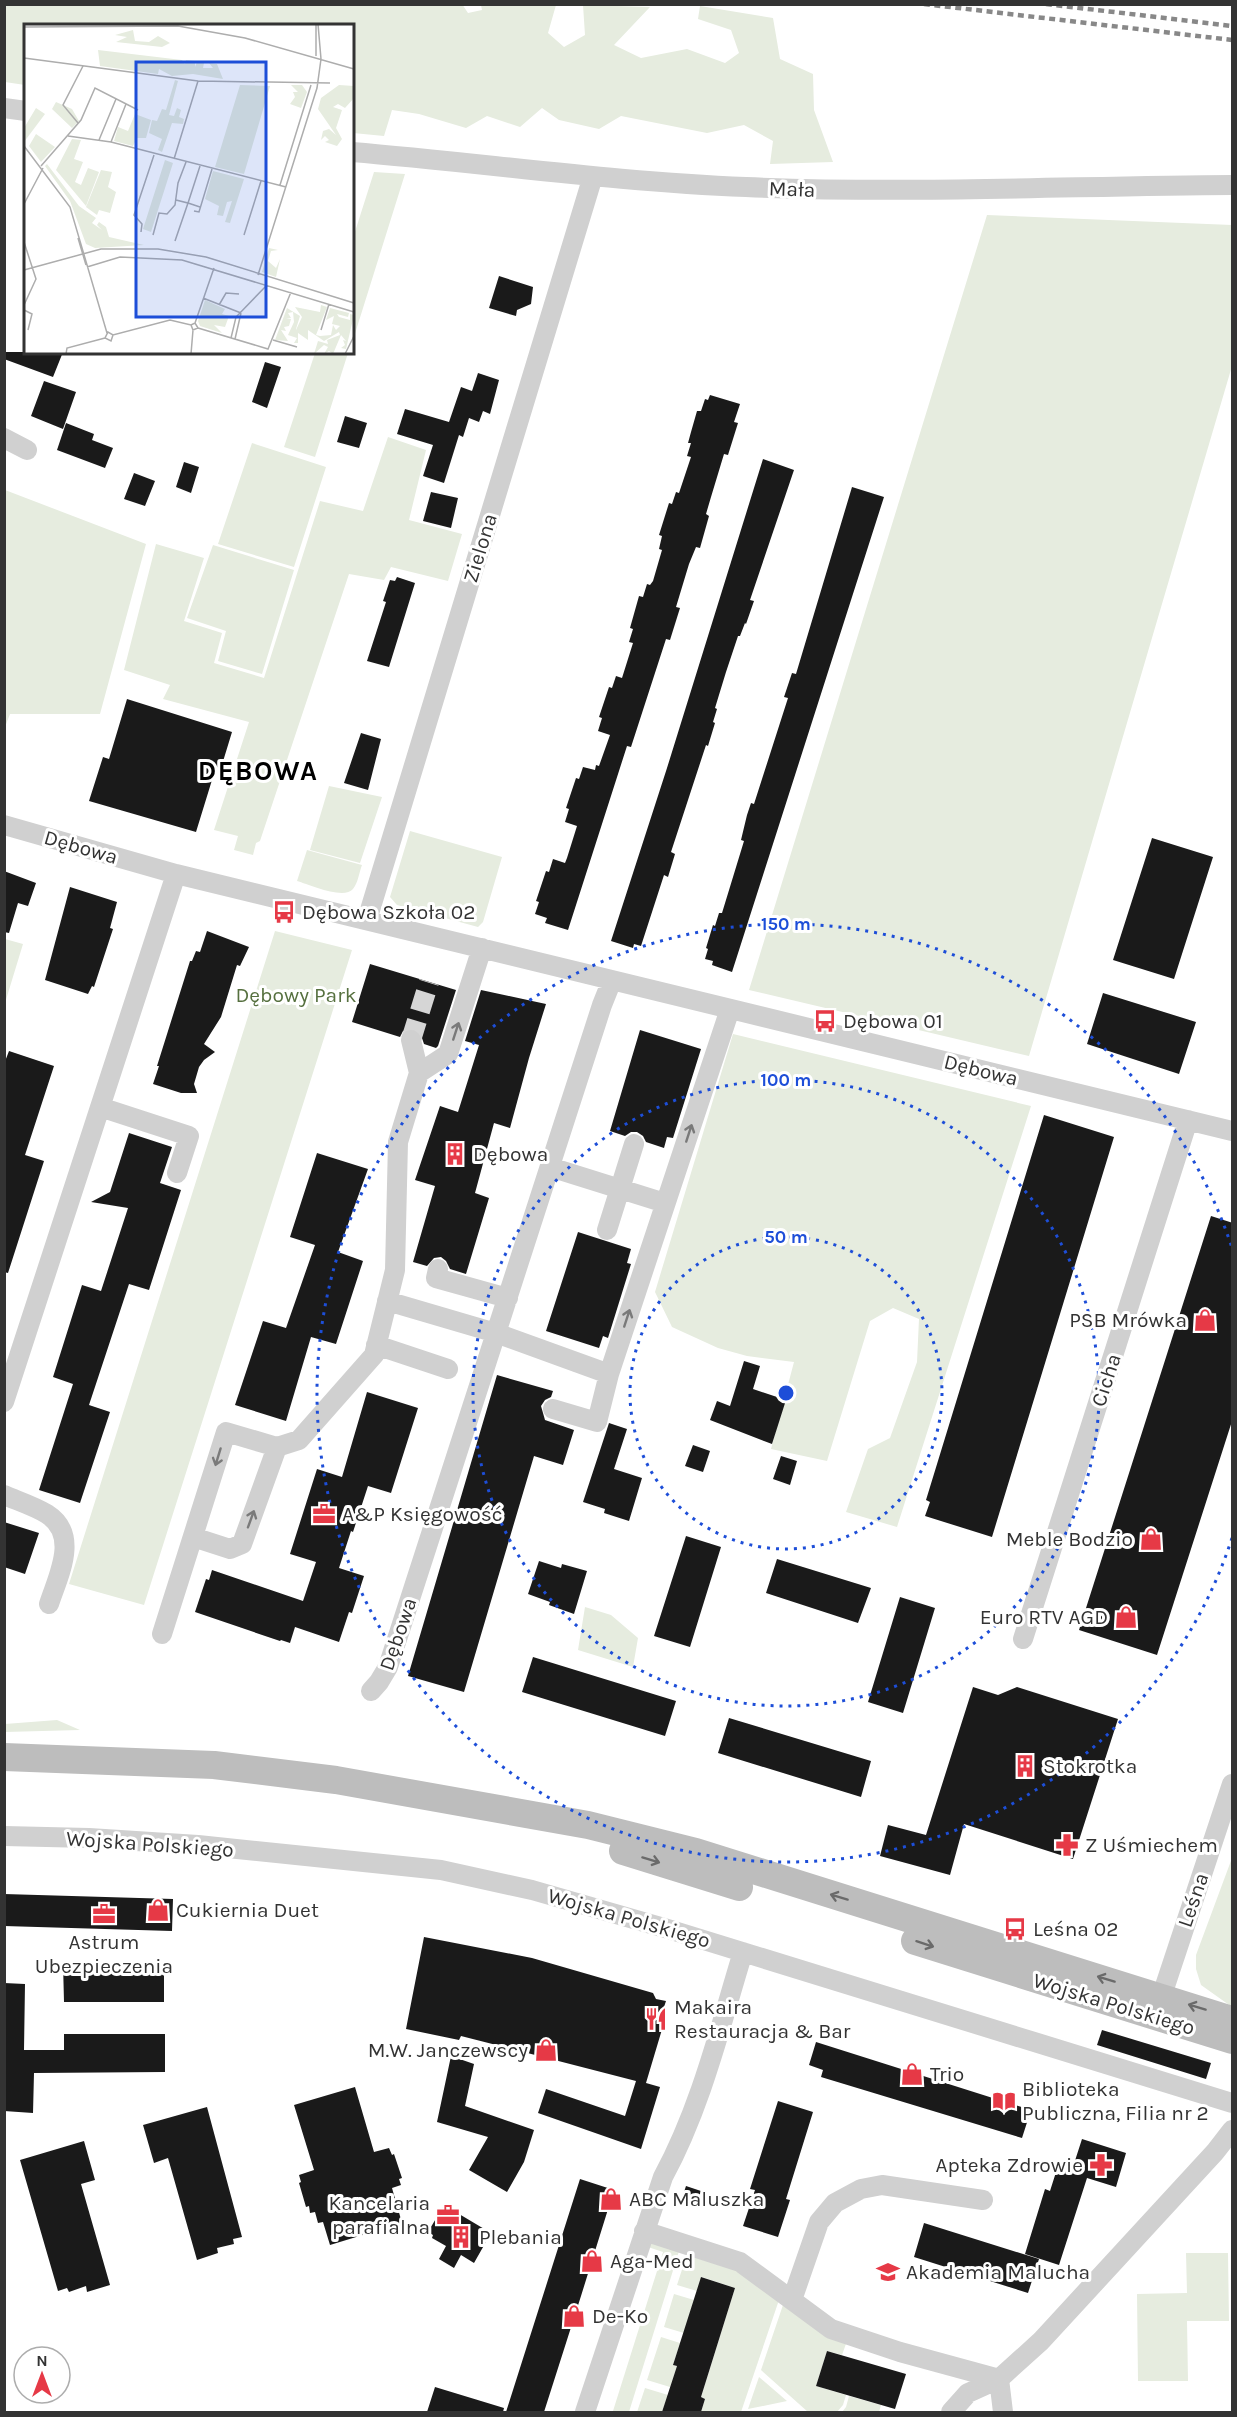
<svg xmlns="http://www.w3.org/2000/svg" width="1237" height="2417" font-family="Karla,sans-serif">
<rect width="100%" height="100%" fill="#fff"/>
<path fill="#e6ecdf" d="M462 4 468 13 482 10 481 5H556L548 33 564 47 585 35 583 5 650 7 614 45 641 58 687 49 725 63 739 53 731 30 698 19 700 6 773 18 780 59 813 74 814 110 833 162 770 164 773 141 744 125 707 133 621 116 599 129 559 120 542 108 520 127 487 116 466 128 419 114 392 110 384 136 353 133 352 26H26L25 85 5 82V5Z
M374 172 405 174 353 340V238Z
M987 215 1232 225V366L1029 1056 749 990Z
M315 353H348L315 457 284 447Z
M388 437 426 450 409 520 462 534 448 581 391 567 384 580 349 574 260 841 256 843 253 855 234 850 238 836 214 830 249 722 163 699 170 685 124 670 156 544 204 558 184 621 222 633 214 663 264 678 320 501 363 511Z
M252 443 326 467 294 567 218 544Z
M5 490 146 544 100 714H10L5 727Z
M213 545 294 570 262 674 218 661 226 631 187 618Z
M329 786 382 797 360 863 310 850Z
M410 831 502 857 483 922 478 927 397 905 390 897Z
M307 850 362 865C359 873 358 883 353 889 344 900 310 885 297 881Z
M275 931 352 950 144 1605 69 1584Z
M5 939 23 944 5 1003 4 939Z
M733 1034 1031 1106 897 1527 846 1512 868 1449 890 1438 917 1362 919 1319 893 1308 870 1321 827 1461 771 1449 794 1362 747 1356 718 1348 672 1327 655 1292Z
M585 1607 611 1615 638 1638 633 1667 578 1650Z
M57 1720 80 1730 5 1732V1724Z
M1232 1858V2007L1201 1985 1196 1969V1955Z
M651 2243 680 2248 629 2412 613 2411 663 2252 648 2247Z
M688 2251 738 2268 779 2300 741 2412H701L705 2399 701 2397 735 2288 702 2277 697 2291 677 2285Z
M1186 2253H1228L1229 2321H1187L1188 2381H1138L1137 2294 1187 2293Z
M674 2294 694 2300 684 2333 664 2327Z
M784 2302 847 2341 842 2355 827 2351 816 2386 846 2395 843 2405 837 2412H808L761 2370Z
M661 2337 680 2343 673 2365 677 2366 670 2387 647 2380Z
M759 2377 787 2401 748 2409Z
M645 2388 668 2395 662 2412H637Z
M849 2396 881 2405 879 2412H842L846 2407Z"/>
<path fill="#1a1a1a" d="M499 276 533 287 531 304 517 310 516 316 489 308Z
M4 352H63L53 377 4 359Z
M265 362 281 367 267 408 252 402Z
M478 373 499 380 490 414 483 411 479 422 469 418 463 437 459 435 444 483 423 476 433 445 397 434 405 409 449 422 461 387 472 391Z
M44 381 76 392 63 429 31 416Z
M710 395 740 404 734 422 738 423 728 455 724 454 711 497 706 514 709 516 700 548 696 547 689 564 676 607 680 608 670 640 666 639 631 747 627 746 568 930 545 923 547 918 535 914 539 902 536 901 546 871 549 872 553 859 565 863 567 858 577 826 565 822 569 809 566 808 576 778 579 779 583 767 595 770 596 765 599 766 610 735 598 731 602 718 599 717 609 687 612 688 616 676 622 678 633 643 629 642 633 629 630 628 639 596 643 597 647 584 650 585 653 581 662 550 659 549 662 536 659 535 669 503 672 504 676 492 679 493 691 457 687 456 691 443H688L691 432 697 411H701L705 399 708 400Z
M345 416 367 423 359 448 337 442Z
M66 423 94 434 92 440 113 448 105 468 57 450Z
M763 459 794 470 750 600 754 601 746 624 745 623 740 636H738L726 672 715 708 717 709 713 722 715 723 708 746 706 745 671 852 675 854 668 877 664 875 641 946 634 944 633 948 611 941 667 768Z
M184 462 199 467 191 493 176 487Z
M134 473 155 481 145 506 124 499Z
M852 487 884 497 732 972 712 965 713 961 705 959 708 949 706 948 713 925 715 926 719 913H722L744 841 741 840 747 815 751 803 754 804 788 698 784 697 792 673 796 674Z
M431 492 458 498 451 528 423 521Z
M397 577 415 583 389 667 367 661 386 602 383 601 390 580 395 581Z
M127 699 232 732 221 768 216 767 196 832 89 801 103 757 109 759Z
M361 733 381 739 368 790 344 783Z
M1152 838 1213 857 1174 979 1113 960Z
M4 871 36 883 28 906 18 903 9 933 4 932Z
M70 887 117 902 110 928 113 929 94 987 92 986 88 994 45 980Z
M207 931 249 947 240 966 237 965 221 1017 204 1044 215 1052 204 1060 199 1067 194 1084 197 1093H181L153 1084 159 1066H157L190 961H192L196 951 200 952Z
M370 964 456 990 438 1046 436 1048 424 1044 420 1032 414 1028 403 1031 400 1037 352 1022Z
M481 990 546 1004 529 1058 510 1128 494 1123 475 1193 489 1198 466 1274 450 1269 446 1261 441 1257 434 1258 427 1266 413 1262 435 1186 415 1180 440 1106 458 1112 479 1045 465 1041Z
M1103 993 1196 1022 1179 1074 1087 1044Z
M640 1030 701 1049 673 1138 667 1137 664 1148 646 1142 643 1136 637 1132H631L625 1136 610 1131Z
M9 1051 54 1066 25 1155 44 1161 8 1273 4 1272V1064Z
M1044 1115 1114 1137 992 1537 925 1516 930 1502 926 1500Z
M129 1133 172 1147 160 1183 181 1190 149 1290 129 1284 89 1405 110 1412 80 1503 39 1490 73 1384 53 1377 82 1285 101 1291 128 1208 91 1202 110 1192Z
M317 1153 368 1169 338 1252 363 1261 336 1344 311 1337 286 1421 235 1405 263 1321 286 1328 315 1245 290 1237Z
M1211 1216 1233 1223V1418L1157 1655 1079 1630Z
M578 1232 631 1249 627 1263 631 1264 608 1338 603 1336 599 1348 546 1331Z
M744 1361 760 1366 753 1389 786 1400 772 1444 710 1420 717 1401 730 1406Z
M497 1375 553 1391 551 1397 545 1400 541 1406 545 1420 574 1430 563 1465 534 1456 464 1692 408 1676Z
M367 1392 418 1408 391 1493 368 1486 353 1532 351 1531 339 1568 364 1576 352 1613 349 1612 339 1642 295 1627 290 1643 281 1640 280 1641 195 1612 206 1579 209 1580 212 1570 303 1601 316 1562 290 1554 317 1469 342 1477Z
M609 1423 627 1429 614 1469 642 1478 629 1521 604 1513 605 1509 583 1502Z
M693 1445 710 1451 703 1472 685 1466Z
M781 1456 797 1461 790 1485 773 1479Z
M4 1522 39 1533 25 1574 4 1567Z
M686 1536 721 1547 690 1647 654 1636Z
M777 1559 871 1588 858 1623 766 1593Z
M539 1561 561 1568 562 1564 587 1571 574 1614 549 1605 550 1602 528 1594Z
M900 1597 935 1608 903 1713 868 1702Z
M533 1657 676 1701 665 1736 522 1692Z
M973 1687 998 1695 1017 1687 1118 1719 1073 1859 964 1824 950 1875 880 1856 888 1825 926 1835Z
M729 1718 871 1761 861 1797 718 1753Z
M4 1894 173 1899 172 1931 4 1926Z
M424 1937 532 1958 653 1993 656 1999 666 2001 663 2010 666 2016 646 2083 660 2087 641 2149 538 2113 546 2089 625 2116 636 2081 461 2036 459 2040 406 2029Z
M63 1963H164V2002H64Z
M4 1983 25 1984 24 2050H64V2034H165V2072L34 2073 33 2113 4 2111Z
M1102 2030 1211 2063 1206 2079 1097 2045Z
M816 2042 1031 2110 1022 2138 821 2077 823 2070 809 2065Z
M451 2056 474 2064 465 2106 534 2130 524 2162 507 2192 469 2170 488 2137 437 2122Z
M355 2087 374 2152 389 2148 392 2155 394 2154 402 2178 399 2179 401 2185 392 2188 402 2223 330 2245 323 2222 318 2223 315 2212 310 2213 309 2206 306 2207 299 2183 301 2182 299 2175 314 2170 294 2105Z
M778 2101 813 2112 786 2199 790 2200 778 2237 743 2226 755 2190 750 2189Z
M207 2107 242 2237 233 2239 234 2244 217 2248 218 2253 197 2260 168 2158 154 2163 143 2125Z
M1082 2139 1126 2153 1116 2187 1087 2178 1059 2265 1025 2254 1045 2189 1050 2191 1057 2169 1071 2173Z
M84 2141 95 2180 81 2184 110 2285 87 2292 86 2286 69 2292 67 2288 58 2291 20 2160Z
M580 2179 614 2190 581 2296 544 2412H506Z
M686 2186 701 2191 696 2206 681 2201Z
M444 2205 491 2233 474 2263 461 2255 454 2268 439 2259 446 2246 432 2238 433 2235 428 2232Z
M924 2223 1039 2259 1028 2293 914 2257Z
M701 2277 735 2288 701 2397 705 2399 701 2412H662L677 2366 673 2365Z
M827 2351 906 2374 895 2409 816 2386Z
M435 2387 504 2408 503 2412H427Z"/>
<g fill="none" stroke-linecap="round" stroke-linejoin="round">
<path stroke="#d6d6d6" stroke-width="20" stroke-dasharray="20 10" stroke-linecap="butt" d="M411 1040 429 982"/>
<path stroke="#d0d0d0" stroke-width="20" d="M4 108 26 111
M352 152C484 163 615 182 746 187 908 194 1070 186 1232 185
M4 438 27 450
M4 825 176 874 1232 1131
M367 920 593 176
M419 1073 448 1054 482 948
M100 1107 189 1136 177 1173
M550 1167 665 1203
M607 1230 634 1144
M438 1269 436 1278 508 1298
M387 1301 496 1333 602 1005 612 980
M376 1345 448 1369
M4 1402 176 874
M553 1409 597 1422 609 1374 730 1009
M4 1495C18 1501 34 1506 47 1514 80 1535 58 1576 49 1604
M193 1537 230 1549 242 1544 277 1447
M162 1634 226 1432 277 1447 299 1440 374 1355 395 1270 398 1142 419 1073 411 1040
M1023 1639 1188 1120
M371 1691 379 1682 388 1667 496 1333 609 1374
M4 1836 89 1838 198 1845 441 1870 532 1890 668 1929 1232 2103
M1157 2010 1232 1784
M644 2231 740 2262 831 2329 900 2352 999 2379
M792 2300 819 2222 835 2203 861 2189 882 2185 983 2200
M999 2379 1003 2412
M585 2412 663 2177C701 2107 720 2027 743 1952
M951 2412 968 2393 999 2379 1041 2341 1215 2152 1232 2130"/>
<path stroke="#bdbdbd" stroke-width="28" d="M4 1757 214 1765 336 1780 588 1825 696 1852 1232 2020
M623 1851 739 1887
M915 1941 1232 2040"/>
<path stroke="#888" stroke-width="4.5" stroke-dasharray="6 4.5" stroke-linecap="butt" d="M924 4 1232 40
M1046 4 1232 26"/>
</g>
<defs><path id="oneway-shaft" d="M-6 0H5M1.5-3L5.5 0L1.5 3" fill="none" stroke-width="1.6" stroke-linecap="round" stroke-linejoin="round" transform="scale(1.5)"/></defs>
<g stroke="#7a7a7a">
<use href="#oneway-shaft" transform="translate(456 1031) rotate(-72)"/>
<use href="#oneway-shaft" transform="translate(689 1133) rotate(-72)"/>
<use href="#oneway-shaft" transform="translate(627 1318) rotate(-72)"/>
<use href="#oneway-shaft" transform="translate(218 1457) rotate(107)"/>
<use href="#oneway-shaft" transform="translate(251 1519) rotate(-70)"/>
</g>
<g stroke="#6a6a6a">
<use href="#oneway-shaft" transform="translate(651 1860) rotate(17)"/>
<use href="#oneway-shaft" transform="translate(839 1897) rotate(-163)"/>
<use href="#oneway-shaft" transform="translate(925 1944) rotate(18)"/>
<use href="#oneway-shaft" transform="translate(1106 1979) rotate(-163)"/>
<use href="#oneway-shaft" transform="translate(1197 2007) rotate(-163)"/>
</g>
<g fill="none" stroke="#1d4ed8" stroke-width="3" stroke-dasharray="3 6">
<circle cx="786" cy="1393" r="156"/>
<circle cx="786" cy="1393" r="313"/>
<path d="M1232 1538A469 469 0 1 1 1232 1248"/>
</g>
<defs>
<g id="bus-bare" transform="scale(1.8)"><path d="M-5-6H5V4H4V6H2V4H-2V6H-4V4H-5ZM-3.5-4V0h7V-4ZM-3.5 1.2v1.5H-2V1.2ZM2 1.2v1.5H3.5V1.2Z" fill="#e63946" stroke="#fff" stroke-width="2.5" paint-order="stroke"/></g>
<g id="building-bare" transform="scale(1.8)"><path d="M-4-6H4V6H1V3H-1V6H-4ZM-2.5-4.3h1.7v1.8h-1.7ZM.8-4.3h1.7v1.8H.8ZM-2.5-1h1.7V.8h-1.7ZM.8-1h1.7V.8H.8Z" fill="#e63946" stroke="#fff" stroke-width="2.5" paint-order="stroke"/></g>
<g id="shop-bare" transform="scale(1.8)"><path d="M-5-2.5h2.3a2.7 3.5 0 0 1 5.4 0H5L5.5 6h-11ZM-1.5-2.5h3a1.5 2.3 0 0 0-3 0Z" fill="#e63946" stroke="#fff" stroke-width="2.5" paint-order="stroke"/></g>
<g id="office-bare" transform="scale(1.8)"><path d="M-6-3h4V-5.5h4V-3h4V5H-6ZM-1-4.5V-3h2v-1.5ZM-6 0V1H6V0Z" fill="#e63946" stroke="#fff" stroke-width="2.5" paint-order="stroke"/></g>
<g id="pharmacy-bare" transform="scale(1.8)"><path d="M-2-6h4v4h4v4h-4v4h-4v-4h-4v-4h4Z" fill="#e63946" stroke="#fff" stroke-width="2.5" paint-order="stroke"/></g>
<g id="restaurant-bare" transform="scale(1.8)"><path d="M-5-6h1v4h1v-4h1v4h1v-4h1v5L-1.5 .5V6h-2V.5L-5-1ZM5-6V6H3V1.5H1.5Q1.5-4 5-6Z" fill="#e63946" stroke="#fff" stroke-width="2.5" paint-order="stroke"/></g>
<g id="library-bare" transform="scale(1.8)"><path d="M-6-4Q-3-5.5-.7-3.5V5Q-3 3-6 4ZM6-4Q3-5.5 .7-3.5V5Q3 3 6 4Z" fill="#e63946" stroke="#fff" stroke-width="2.5" paint-order="stroke"/></g>
<g id="school-bare" transform="scale(1.8)"><path d="M0-5L7-2L0 1L-7-2ZM-4 1L0 2.5L4 1V4Q0 6-4 4Z" fill="#e63946" stroke="#fff" stroke-width="2.5" paint-order="stroke"/></g>
</defs>
<g fill-rule="evenodd">
<use href="#bus-bare" x="284" y="912"/>
<use href="#bus-bare" x="825" y="1021"/>
<use href="#building-bare" x="455" y="1154"/>
<use href="#shop-bare" x="1205" y="1320"/>
<use href="#office-bare" x="324" y="1514"/>
<use href="#shop-bare" x="1151" y="1539"/>
<use href="#shop-bare" x="1126" y="1617"/>
<use href="#building-bare" x="1025" y="1766"/>
<use href="#pharmacy-bare" x="1067" y="1845"/>
<use href="#shop-bare" x="158" y="1910"/>
<use href="#office-bare" x="104" y="1914"/>
<use href="#bus-bare" x="1015" y="1929"/>
<use href="#restaurant-bare" x="656" y="2019"/>
<use href="#shop-bare" x="546" y="2050"/>
<use href="#shop-bare" x="912" y="2074"/>
<use href="#library-bare" x="1004" y="2101"/>
<use href="#pharmacy-bare" x="1101" y="2165"/>
<use href="#shop-bare" x="611" y="2199"/>
<use href="#office-bare" x="448" y="2215"/>
<use href="#building-bare" x="461" y="2237"/>
<use href="#shop-bare" x="592" y="2261"/>
<use href="#school-bare" x="888" y="2272"/>
<use href="#shop-bare" x="574" y="2316"/>
</g>
<g text-anchor="middle" stroke-width="6" stroke-linejoin="round" paint-order="stroke">
<g font-size="21" fill="#333" stroke="#fff">
<text transform="translate(792 189) rotate(2)" y="7">Mała</text>
<text transform="translate(480 548) rotate(-73)" y="7">Zielona</text>
<text transform="translate(81 847) rotate(16)" y="7">Dębowa</text>
<text transform="translate(981 1070) rotate(14)" y="7">Dębowa</text>
<text transform="translate(1106 1380) rotate(-72)" y="7">Cicha</text>
<text transform="translate(398 1634) rotate(-71)" y="7">Dębowa</text>
<text transform="translate(150 1844) rotate(4)" y="7">Wojska Polskiego</text>
<text transform="translate(1193 1900) rotate(-71)" y="7">Leśna</text>
<text transform="translate(629 1918) rotate(16)" y="7">Wojska Polskiego</text>
<text transform="translate(1114 2004) rotate(17)" y="7">Wojska Polskiego</text>
</g>
<g font-size="21" fill="#333" stroke="#fff" text-anchor="start">
<text x="302" y="919">Dębowa Szkoła 02</text>
<text x="843" y="1028">Dębowa 01</text>
<text x="473" y="1161">Dębowa</text>
<text x="1187" y="1327" text-anchor="end">PSB Mrówka</text>
<text x="342" y="1521">A&amp;P Księgowość</text>
<text x="1133" y="1546" text-anchor="end">Meble Bodzio</text>
<text x="1108" y="1624" text-anchor="end">Euro RTV AGD</text>
<text x="1043" y="1773">Stokrotka</text>
<text x="1085" y="1852">Z Uśmiechem</text>
<text x="176" y="1917">Cukiernia Duet</text>
<text x="1033" y="1936">Leśna 02</text>
<text x="104" y="1949" text-anchor="middle">Astrum<tspan x="104" dy="24">Ubezpieczenia</tspan></text>
<text x="674" y="2014">Makaira<tspan x="674" dy="24">Restauracja &amp; Bar</tspan></text>
<text x="528" y="2057" text-anchor="end">M.W. Janczewscy</text>
<text x="930" y="2081">Trio</text>
<text x="1022" y="2096">Biblioteka<tspan x="1022" dy="24">Publiczna, Filia nr 2</tspan></text>
<text x="1083" y="2172" text-anchor="end">Apteka Zdrowie</text>
<text x="629" y="2206">ABC Maluszka</text>
<text x="430" y="2210" text-anchor="end">Kancelaria<tspan x="430" dy="24">parafialna</tspan></text>
<text x="479" y="2244">Plebania</text>
<text x="610" y="2268">Aga-Med</text>
<text x="906" y="2279">Akademia Malucha</text>
<text x="592" y="2323">De-Ko</text>
</g>
<g font-size="21" fill="#56703f" stroke="#fff">
<text x="296" y="1002">Dębowy Park</text>
</g>
<g font-size="27" font-weight="bold" letter-spacing="1.5" fill="#000" stroke="#fff">
<text x="258" y="780">DĘBOWA</text>
</g>
</g>
<g transform="translate(24 24)">
<rect width="330" height="330" fill="#fff"/>
<path d="M109 6 111 17 125 18 134 12 146 19 138 23 92 18 103 13 91 11ZM74 26 158 36 161 40 162 36 171 37V43L173 38 180 39 179 44H189L185 39 193 40 199 55 169 50 148 52 135 45 134 50 76 42ZM151 56 154 57 145 91 150 92 153 84 157 86 155 93 160 95 159 100 148 99 138 128 134 126 138 115 125 109 128 96 133 97 138 85 142 86ZM216 61 246 62 220 150 191 143ZM267 61H278L283 68 277 84 266 80 271 73 269 68H274ZM315 61 330 62V74L321 84 314 80 309 83 318 86 312 104 318 115 313 122 301 118 305 116 301 112 297 116 299 107 305 105 312 111 294 85 297 74ZM32 78 48 85 55 97 48 104 28 85ZM12 84 21 90 0 118V104ZM111 90 127 96 122 114H113L109 122 90 117 94 103 104 107ZM12 110 31 123 17 138 5 122ZM48 115 57 116 50 135 59 138 51 158 57 161 64 144 75 148 62 182 32 146ZM141 136 149 139 127 208 119 205ZM23 140 55 182 72 194 68 199 78 206 73 201 75 198 82 203 85 213 120 221 71 224 62 220 46 177 21 142ZM77 146 88 148 84 163 92 168 86 189 75 186 73 191 62 183ZM189 147 220 155 206 199 201 198 208 177 203 178 199 192 193 191 195 182 181 175ZM245 224 254 226 247 227 244 237 252 244 256 235 252 253 238 248ZM181 276 201 285 198 290 205 292 201 303 190 301 198 309 176 302 174 297ZM297 281 303 283 292 311 296 312 307 311 309 301 312 306 316 302 308 300 310 292 302 296 306 284 325 289 324 293 313 290 315 293 326 296V290L330 291 322 325 317 324 321 321 319 316 322 317 317 311 309 330 305 327 300 330 304 323 300 321 290 330 294 317 304 320 303 316 316 311 315 308 300 317 284 306V316L274 309V319H270L273 314 264 311 270 298 269 288 264 289 267 294H262L267 295 265 302 260 303 262 307 257 306 264 317 251 316 263 284 276 292 272 305V306L278 293 271 283 296 288Z" fill="#e6ecdf"/>
<path fill="none" stroke="#adadad" stroke-width="1.5" d="M292 0V32M0 3 154 2 221 14 330 45M0 34 174 57 306 59M54 99 39 81 59 42M44 112 87 118 262 163M75 116 92 75M87 118 102 80M0 122 46 183 83 309M150 135 174 57M17 142 57 96 71 64 114 86M256 161 287 61M152 176 164 179 176 142M0 180 19 144M170 187 175 188 188 145M117 208 118 200 110 191 130 131M129 211 135 189 143 190 151 181 154 159 162 138M220 211 237 157M54 214 62 241M151 217 164 179 176 183M0 218 12 255 0 281M63 243 96 233 158 236 330 288M0 246 77 225H134L182 233 330 279M234 251 293 64 297 35 294 0M179 274 217 289M195 281 202 269 215 270M0 286 8 290 4 306M171 299 190 244M174 304 244 325 267 268M297 306 305 280M89 311 87 317 81 314 84 308 89 311 146 296 167 301 171 299 174 304 169 306 167 301M207 314 212 293 243 261M211 315 217 289M249 316 273 323M42 330 43 324 81 314M167 330 169 306M321 330 330 312"/>
<path fill="#1d4ed8" fill-opacity="0.15" stroke="#1d4ed8" stroke-width="3" d="M112 38H242V293H112Z"/>
<rect width="330" height="330" fill="none" stroke="#333" stroke-width="3"/>
</g>
<circle cx="786" cy="1393" r="9" fill="#1d4ed8" stroke="#fff" stroke-width="3"/>
<g font-size="18" text-anchor="middle" font-weight="bold" fill="#1d4ed8" stroke="#fff" stroke-width="6" stroke-linejoin="round" paint-order="stroke">
<text x="786" y="930">150 m</text>
<text x="786" y="1086">100 m</text>
<text x="786" y="1243">50 m</text>
</g>
<rect width="1237" height="2417" fill="none" stroke="#333333" stroke-width="12"/>
<g transform="translate(42 2375)"><circle r="28" fill="#ffffff" stroke="#adadad" stroke-width="1.5"/>
<path d="M0-4.5L10 22L0 15L-10 22Z" fill="#e63946"/>
<text y="-9" font-size="16" font-weight="bold" text-anchor="middle" fill="#333333">N</text>
</g>
</svg>
